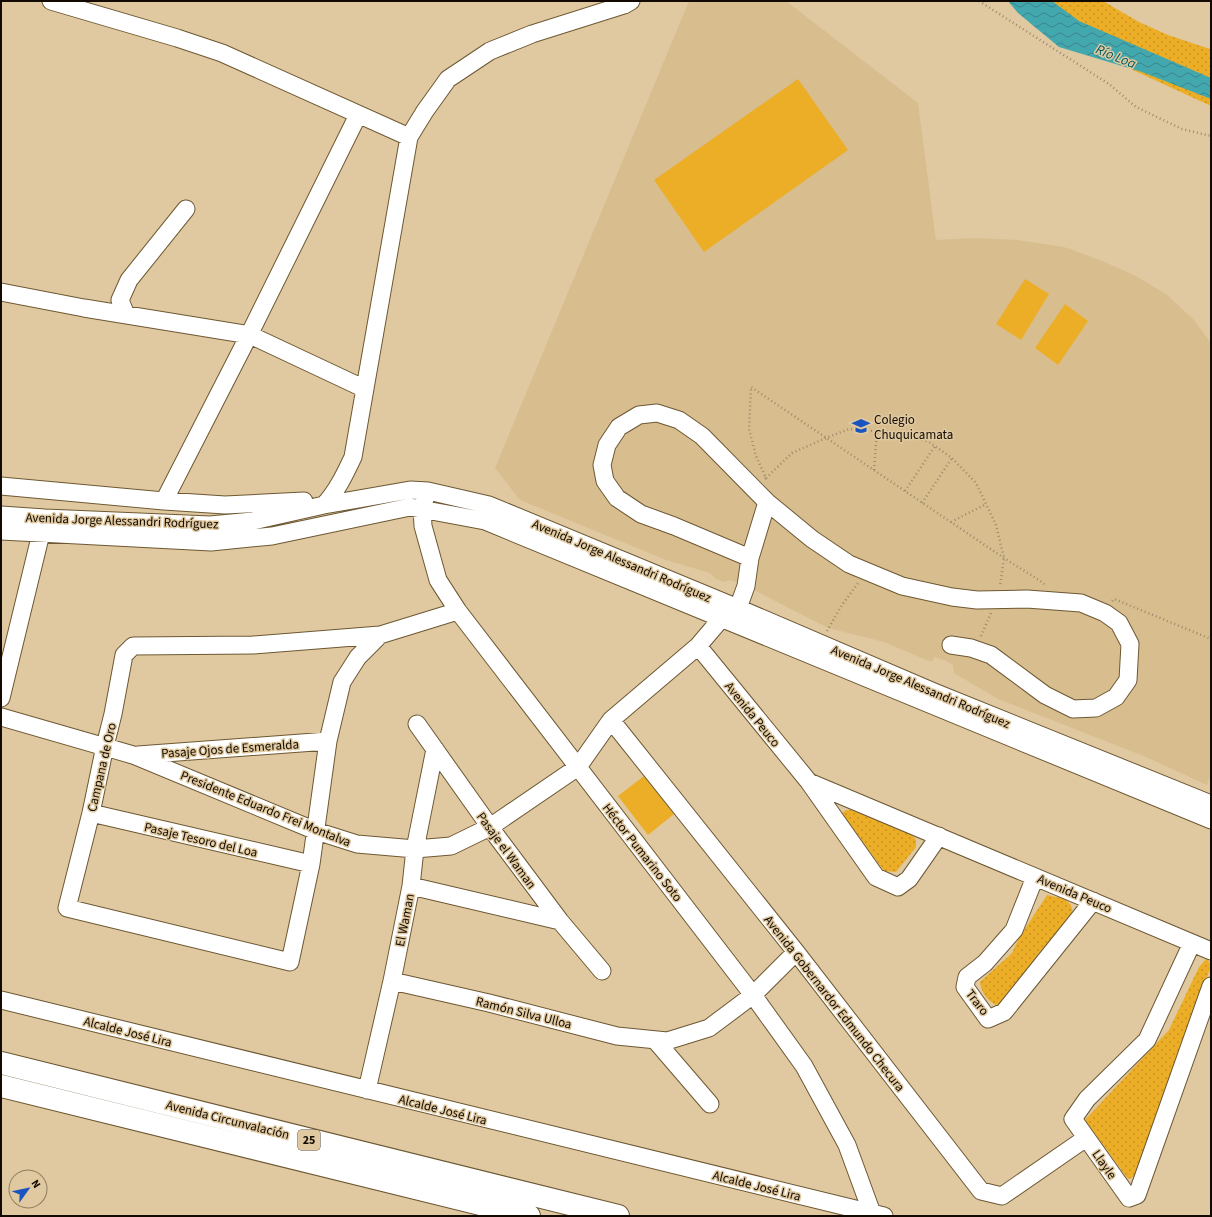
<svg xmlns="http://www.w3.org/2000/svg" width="1212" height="1217" font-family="'Source Sans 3',sans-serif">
<defs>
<pattern id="park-dots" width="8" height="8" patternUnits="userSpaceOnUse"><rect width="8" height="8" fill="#ebae26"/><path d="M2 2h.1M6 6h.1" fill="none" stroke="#c89420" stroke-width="1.8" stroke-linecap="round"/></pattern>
<pattern id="water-waves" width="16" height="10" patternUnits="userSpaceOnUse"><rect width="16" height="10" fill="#43a7ae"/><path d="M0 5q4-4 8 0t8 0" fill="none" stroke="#37868b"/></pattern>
</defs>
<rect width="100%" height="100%" fill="#e0c9a0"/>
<path fill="#d8bd8e" d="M689 1H786L918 103 936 240 976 238 1017 240 1064 247 1100 260 1134 275 1166 294 1193 319 1211 343V775L1207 785 1146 757 998 699 954 673 953 665 944 660 935 657 931 662 884 642 828 628 746 586 731 580 724 582 716 579 710 573 666 560 520 500 495 468Z"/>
<path fill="#ebae26" d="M798 79 848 150 704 252 654 180Z
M1025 279 1049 294 1021 340 996 324Z
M1065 304 1088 321 1058 365 1035 348Z
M644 776 674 814 648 835 618 796Z"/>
<path fill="url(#park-dots)" d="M1019 1H1103L1139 22 1168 35 1210 49 1211 106 1109 59Z
M846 810H852L912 835 916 840V847L896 872 884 871 842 813Z
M1047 895 1065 899 1071 905 1073 914 1038 954 1003 1003 996 1005C987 1000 981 992 980 982L1012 953 1019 938Z
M1207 958 1211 966 1136 1176 1128 1179 1085 1120 1169 1030 1199 967Z"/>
<path fill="url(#water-waves)" d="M1008 1H1052L1079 21 1211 78V99L1142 72 1059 47 1018 13Z"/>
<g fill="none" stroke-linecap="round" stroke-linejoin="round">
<g stroke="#6d5833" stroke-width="19">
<path id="minor" d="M51 1 177 38 222 53 409 137
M1 292 84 308 250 335 365 389
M126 315 120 300 129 280 186 209
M1 486 164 501 225 505 304 501
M425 499 422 508 423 526 438 580 458 611 753 995 804 1066 847 1145 873 1216
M164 501 249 335 358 115
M324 505C337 491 345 474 353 457L409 137 425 111 448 79 490 51 532 34 624 5 631 1
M1 515 45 518 210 525 253 521 324 505 410 490 428 491 489 505 738 608 934 692 1211 804
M1 531 211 542 272 536 410 507 485 521 1211 820
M750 558 674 526 641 514 617 498 605 481 602 465 607 445 619 427 639 415 657 413 679 420 702 436 767 502 812 539 849 564 902 586 952 597 977 600 1027 599 1081 603 1105 613 1119 623 1130 644 1128 680 1116 697 1096 708 1073 709 1045 695 991 655 971 648 951 645
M380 635 253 645 133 646 124 655 113 714 105 746 91 813 67 908 290 962 311 864 328 741 342 682 358 657 380 635 458 611
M698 646 809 782 1211 951
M1 698 44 521
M1 717 133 755 316 831 357 844 415 849 451 846 490 827 578 767 611 720 698 646 721 619 738 608 746 586 750 558 767 502
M611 720 796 952 981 1191 1002 1196 1086 1138
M417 724 495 834 560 921 602 971
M138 755 328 741
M809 782 876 877 898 887 909 879 939 836
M91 813 311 864
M1035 877 1014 930 985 963 967 977 965 987 988 1019 1004 1012 1093 901
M411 886 560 921
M1192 943 1147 1040 1087 1099 1073 1119 1129 1198 1137 1195 1211 986
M392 981 489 1003 617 1036 667 1041 709 1028 753 995 796 952
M1 1000 884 1216
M655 1040 710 1104
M367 1090 392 981 411 886 415 849 435 749"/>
</g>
<g stroke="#6d5833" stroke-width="24">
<path id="highway" d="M1 1063 618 1216
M1 1086 529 1216"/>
</g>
<path stroke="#9d8b6c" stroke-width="2.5" stroke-dasharray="1 3" stroke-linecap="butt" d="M979 1 1109 84 1136 107 1182 129 1211 136
M874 470 877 431
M766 478 792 453 826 438 849 429 903 433 929 442 952 458 976 483 996 525 1004 558 1000 586
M765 479 766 478 756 456 749 429 751 387 1004 558 1042 582 1046 586
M905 491 935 446
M922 503 952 458
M951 522 986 504
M1112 601 1114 599 1211 639
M827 631 842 605 858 583
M981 636 991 613"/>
<use href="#minor" stroke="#fff" stroke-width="17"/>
<use href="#highway" stroke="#fff" stroke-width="22"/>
</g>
<defs>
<g id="school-bare" transform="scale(1.38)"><path d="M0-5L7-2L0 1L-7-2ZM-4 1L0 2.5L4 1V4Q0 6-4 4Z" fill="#1a54c0" stroke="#e0c9a0" stroke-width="2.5" paint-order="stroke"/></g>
</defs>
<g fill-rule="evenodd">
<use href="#school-bare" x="861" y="426"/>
</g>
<g text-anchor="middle" stroke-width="3" stroke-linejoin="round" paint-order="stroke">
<rect fill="#e0c9a0" stroke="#504330" stroke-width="1" x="298" y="1130" width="22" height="20" rx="3"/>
<g font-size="12" font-weight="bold" fill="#120a00">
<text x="309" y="1144">25</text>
</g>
<g font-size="13" fill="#120a00" stroke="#e0c9a0" text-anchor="start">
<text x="874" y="424">Colegio<tspan x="874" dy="15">Chuquicamata</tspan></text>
</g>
<g font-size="13" fill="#120a00" stroke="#e0c9a0">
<text transform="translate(122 520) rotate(2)" y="5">Avenida Jorge Alessandri Rodríguez</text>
<text transform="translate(622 560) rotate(23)" y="5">Avenida Jorge Alessandri Rodríguez</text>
<text transform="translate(921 686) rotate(23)" y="5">Avenida Jorge Alessandri Rodríguez</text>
<text transform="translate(753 714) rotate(51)" y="5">Avenida Peuco</text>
<text transform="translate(230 748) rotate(-4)" y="5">Pasaje Ojos de Esmeralda</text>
<text transform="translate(101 767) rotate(-77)" y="5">Campana de Oro</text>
<text transform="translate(266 808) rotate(22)" y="5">Presidente Eduardo Frei Montalva</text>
<text transform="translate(201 839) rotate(13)" y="5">Pasaje Tesoro del Loa</text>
<text transform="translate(507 850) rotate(54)" y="5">Pasaje el Waman</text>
<text transform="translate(643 852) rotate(52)" y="5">Héctor Pumarino Soto</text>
<text transform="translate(1075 893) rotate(23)" y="5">Avenida Peuco</text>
<text transform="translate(404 920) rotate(-79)" y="5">El Waman</text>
<text transform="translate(978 1002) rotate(52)" y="5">Traro</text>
<text transform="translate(835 1003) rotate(52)" y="5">Avenida Gobernardor Edmundo Checura</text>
<text transform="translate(524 1012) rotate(14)" y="5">Ramón Silva Ulloa</text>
<text transform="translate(128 1031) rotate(14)" y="5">Alcalde José Lira</text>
<text transform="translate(443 1109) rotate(14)" y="5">Alcalde José Lira</text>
<text transform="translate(228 1119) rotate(14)" y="5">Avenida Circunvalación</text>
<text transform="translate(1105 1164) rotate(55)" y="5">Llayle</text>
<text transform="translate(757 1185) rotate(14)" y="5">Alcalde José Lira</text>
</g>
<g font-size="14" font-style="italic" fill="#005b60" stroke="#e0c9a0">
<text transform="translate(1116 56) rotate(22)" y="5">Río Loa</text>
</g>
</g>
<rect width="1212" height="1217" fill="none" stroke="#120a00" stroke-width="4"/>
<g transform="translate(28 1189) rotate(57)"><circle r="19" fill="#e0c9a0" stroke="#8e7d60"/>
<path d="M0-3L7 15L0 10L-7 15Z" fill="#1a54c0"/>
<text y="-6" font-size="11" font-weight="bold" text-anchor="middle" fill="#120a00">N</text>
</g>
</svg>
